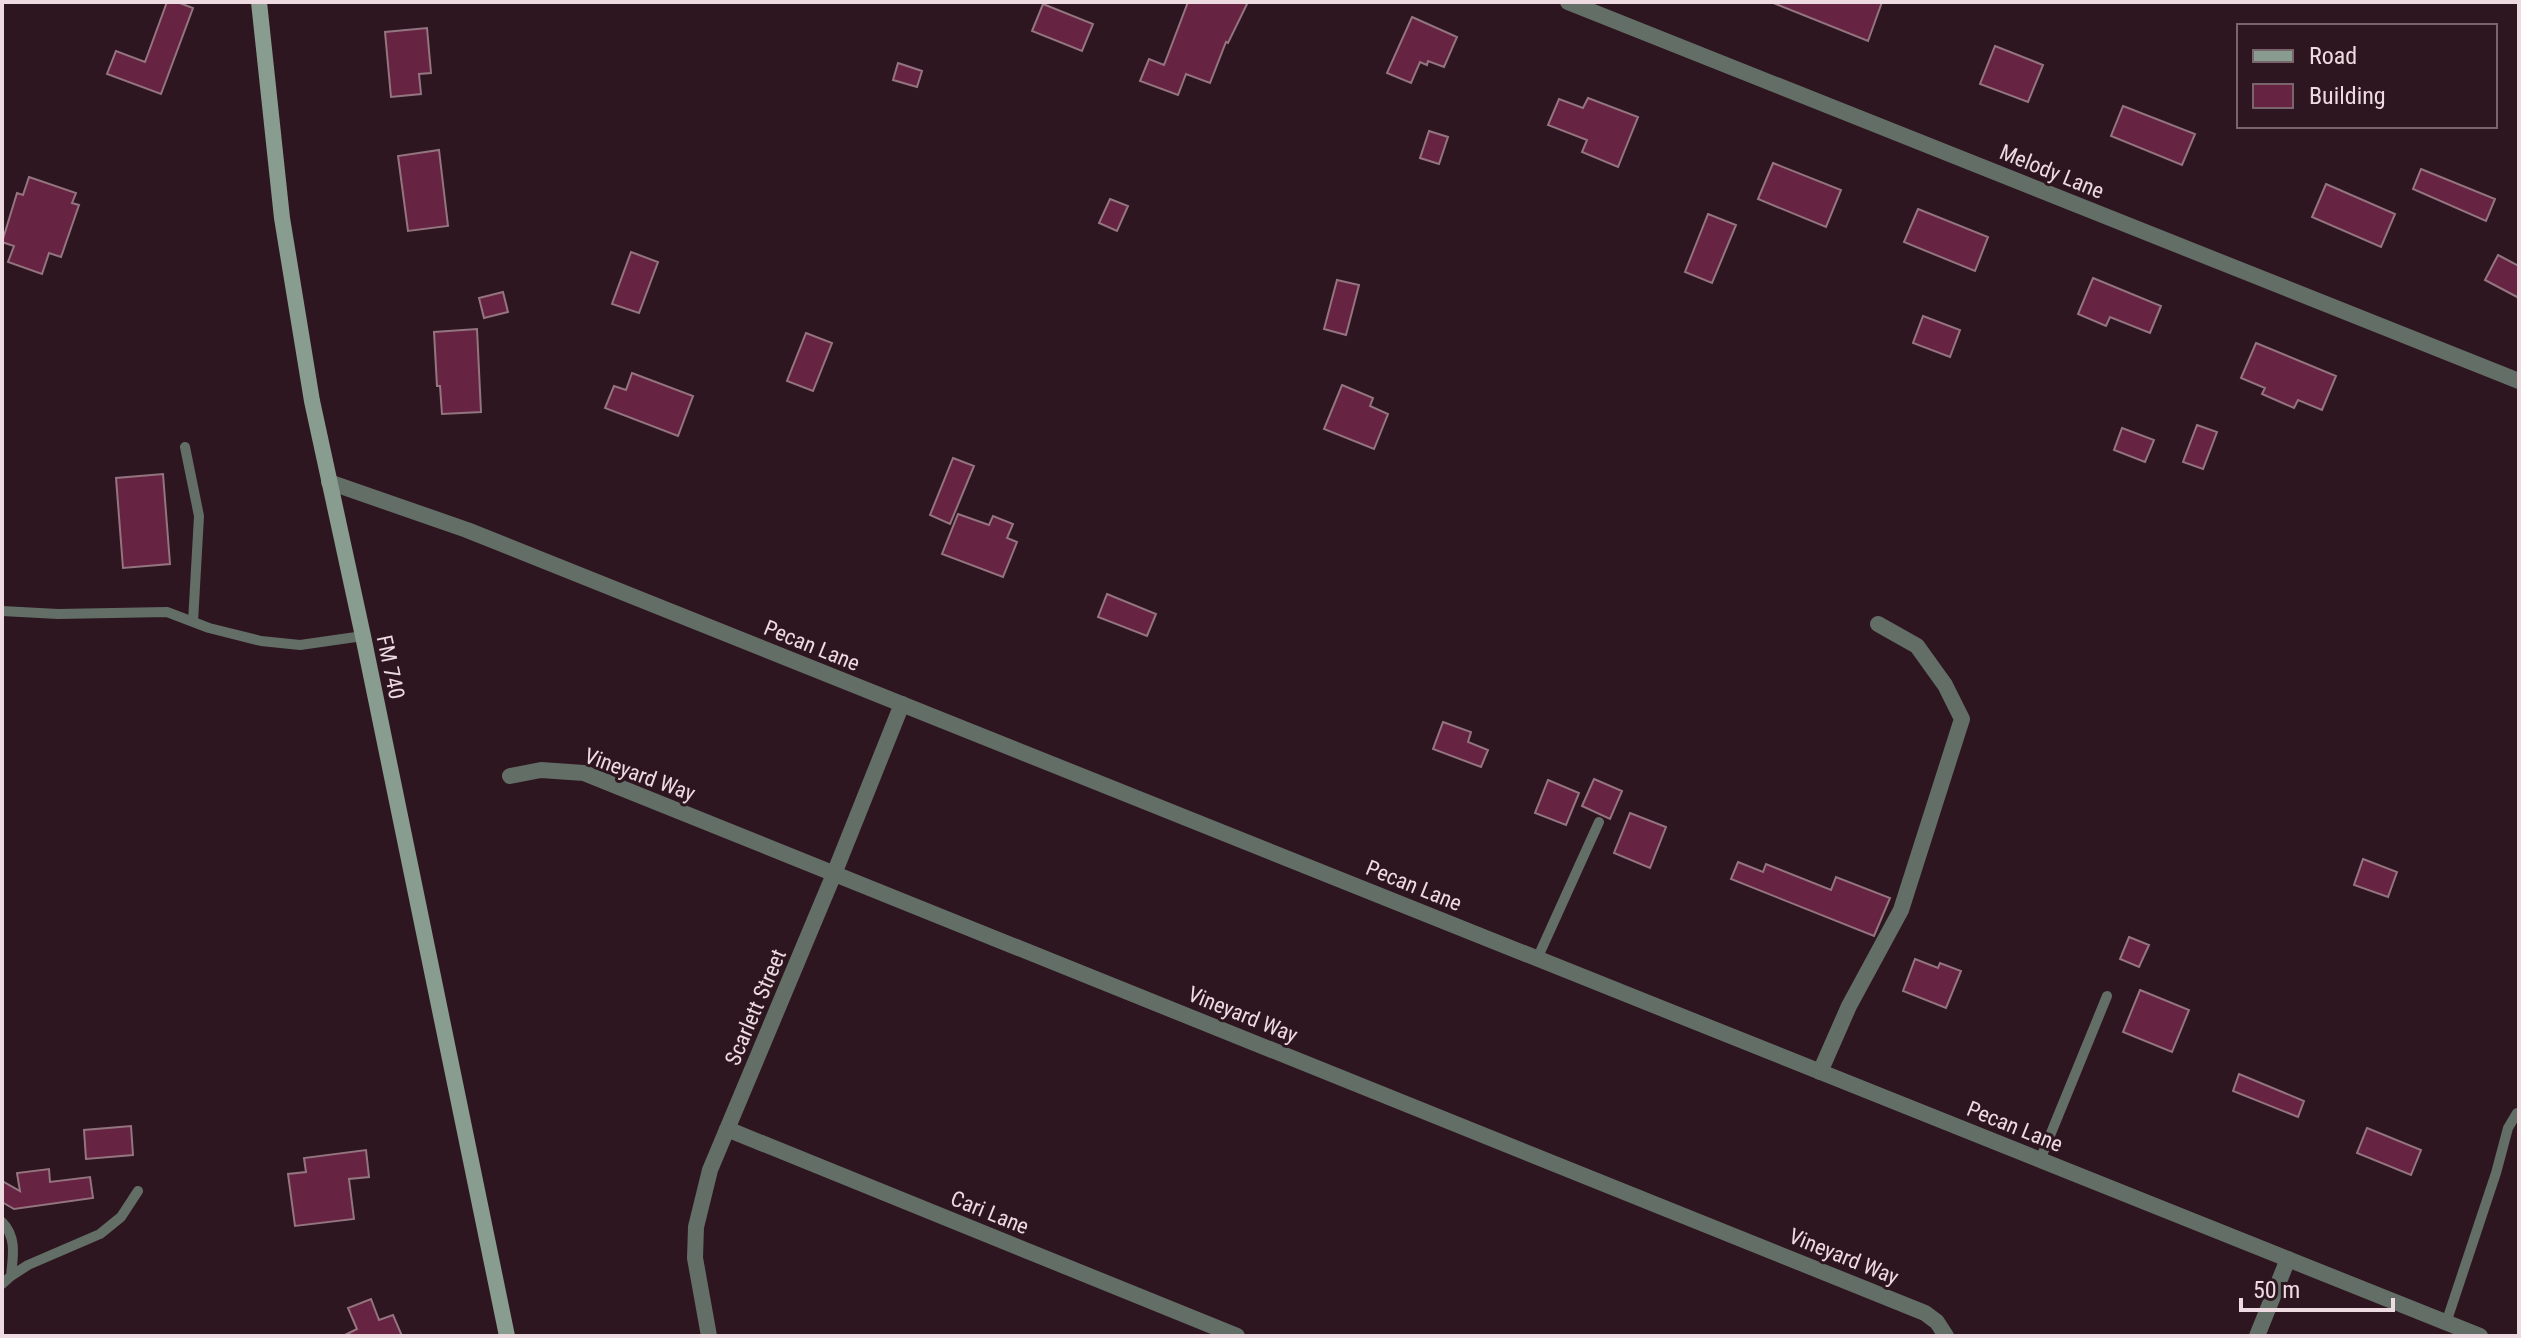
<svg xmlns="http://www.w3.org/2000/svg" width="2521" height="1338" font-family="'Roboto Condensed',sans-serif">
<rect width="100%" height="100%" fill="#2e1620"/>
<path fill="#662442" stroke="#93747f" stroke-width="2" d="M167 2H177L193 8 161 94 107 74 116 51 145 62Z
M1188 2H1248L1228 43 1226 42 1210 83 1186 74 1178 95 1140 81 1149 59 1164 65Z
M1771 2H1882L1868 41Z
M1043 4 1093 24 1082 51 1032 31Z
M1412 17 1457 37 1444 67 1428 61 1427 65 1420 62 1411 83 1387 73Z
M427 28 431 73 419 74 421 94 391 97 385 32Z
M1995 46 2043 65 2028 102 1980 84Z
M898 63 922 71 917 87 893 80Z
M1588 98 1638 117 1618 167 1582 152 1587 140 1548 125 1559 99 1583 108Z
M2123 106 2195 134 2182 165 2111 136Z
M1429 131 1448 137 1439 164 1420 158Z
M439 150 448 226 408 231 398 156Z
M1773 163 1841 190 1826 227 1758 199Z
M2421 169 2495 199 2486 221 2413 189Z
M29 177 76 193 72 203 79 205 61 257 49 253 42 274 8 262 14 246 2 242 17 193 23 195Z
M2326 184 2395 214 2381 247 2312 217Z
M1110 199 1128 206 1117 231 1099 223Z
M1918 209 1988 237 1975 271 1904 242Z
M1708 214 1736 225 1712 283 1685 272Z
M631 252 658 262 639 313 612 304Z
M2498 255 2519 266V298L2485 280Z
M2093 278 2161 306 2150 333 2110 317 2106 326 2078 314Z
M1337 280 1359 285 1346 335 1324 329Z
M503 292 508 312 484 318 479 298Z
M1923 316 1960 330 1950 357 1913 343Z
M477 329 481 412 442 414 440 386H437L434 332Z
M806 333 832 343 813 391 787 381Z
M2256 343 2336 376 2322 410 2298 400 2294 408 2262 394 2265 388 2241 378Z
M632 373 693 396 678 436 605 408 614 386 626 390Z
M1342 385 1373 398 1370 406 1388 414 1374 449 1324 429Z
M2197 425 2217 432 2203 469 2183 462Z
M2122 428 2154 440 2145 462 2114 450Z
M953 458 974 466 950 524 930 515Z
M163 474 170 564 123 568 116 478Z
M958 514 989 525 993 516 1013 524 1007 538 1017 542 1003 577 942 554Z
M1107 594 1156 614 1147 636 1098 617Z
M1443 722 1471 732 1468 742 1488 750 1481 767 1433 749Z
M1594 779 1622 791 1610 819 1582 806Z
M1548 780 1579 793 1566 825 1535 813Z
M1630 813 1666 827 1650 868 1614 853Z
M2363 859 2397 872 2388 897 2354 885Z
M1738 862 1763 872 1766 864 1831 890 1836 877 1890 898 1874 936 1731 879Z
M2129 937 2149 945 2139 967 2120 959Z
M1915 959 1938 968 1940 963 1961 971 1946 1008 1903 991Z
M2140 990 2189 1010 2172 1052 2123 1032Z
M2239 1074 2304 1101 2298 1117 2233 1091Z
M131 1126 133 1155 86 1159 84 1130Z
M2367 1128 2421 1150 2411 1175 2357 1153Z
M366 1150 369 1177 349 1179 354 1219 295 1226 288 1174 306 1172 304 1158Z
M49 1169 50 1182 90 1177 93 1198 14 1209 2 1202V1181L20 1191 17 1173Z
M371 1299 379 1320 393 1315 402 1336H343L357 1329 348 1308Z"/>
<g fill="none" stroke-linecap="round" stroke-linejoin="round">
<path stroke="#626e66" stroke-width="10" d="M185 447 199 516 193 622
M2 611 58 614 167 612 209 628 261 641 300 645 363 636
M1537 959 1599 822
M2040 1160 2107 996
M2 1222C17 1237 13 1256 11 1276L2 1284
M11 1276 28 1265 100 1234 121 1217 138 1191
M2446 1323 2496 1173 2508 1128 2517 1113"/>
<path stroke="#626e66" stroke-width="16" d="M1568 2 2519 381
M510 776 541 770 584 773 1925 1313 1937 1322 1946 1336
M1820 1072 1849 1006 1901 910 1962 719 1945 685 1917 646 1878 624
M727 1129 1237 1336
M709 1336 695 1258 696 1227 710 1170 834 874 902 704
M2257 1336 2288 1259"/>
<path stroke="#626e66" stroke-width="16" d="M329 482 467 530 2480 1336"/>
<path stroke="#889c8f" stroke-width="16" d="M259 2 282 218 312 401 363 636 507 1336"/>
</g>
<g text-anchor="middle" stroke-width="6" stroke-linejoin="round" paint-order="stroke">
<g font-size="22" fill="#eddbe1" stroke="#2e1620">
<text transform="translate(2052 171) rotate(22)" y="8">Melody Lane</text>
<text transform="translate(812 645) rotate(22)" y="8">Pecan Lane</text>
<text transform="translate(391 667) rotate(78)" y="8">FM 740</text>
<text transform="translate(640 774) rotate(20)" y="8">Vineyard Way</text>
<text transform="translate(1414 885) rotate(22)" y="8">Pecan Lane</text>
<text transform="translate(755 1007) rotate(-67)" y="8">Scarlett Street</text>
<text transform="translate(1243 1014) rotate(22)" y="8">Vineyard Way</text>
<text transform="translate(2015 1126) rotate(22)" y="8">Pecan Lane</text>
<text transform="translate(990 1212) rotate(22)" y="8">Cari Lane</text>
<text transform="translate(1844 1256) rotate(22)" y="8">Vineyard Way</text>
</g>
</g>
<rect width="2521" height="1338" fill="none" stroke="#eddbe1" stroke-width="8"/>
<rect x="2237" y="24" width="260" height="104" fill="#2e1620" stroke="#7a656d" stroke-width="2"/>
<rect x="2253" y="50" width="40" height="12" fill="#889c8f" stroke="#7a656d" stroke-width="2"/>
<text x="2309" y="64" font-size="24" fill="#eddbe1">Road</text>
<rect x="2253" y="84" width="40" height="24" fill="#662442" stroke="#7a656d" stroke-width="2"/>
<text x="2309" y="104" font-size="24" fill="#eddbe1">Building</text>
<path d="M2241 1298v12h152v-12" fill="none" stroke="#eddbe1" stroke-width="4"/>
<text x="2253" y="1298" font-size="24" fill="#eddbe1" stroke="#2e1620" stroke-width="6" paint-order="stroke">50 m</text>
</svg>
